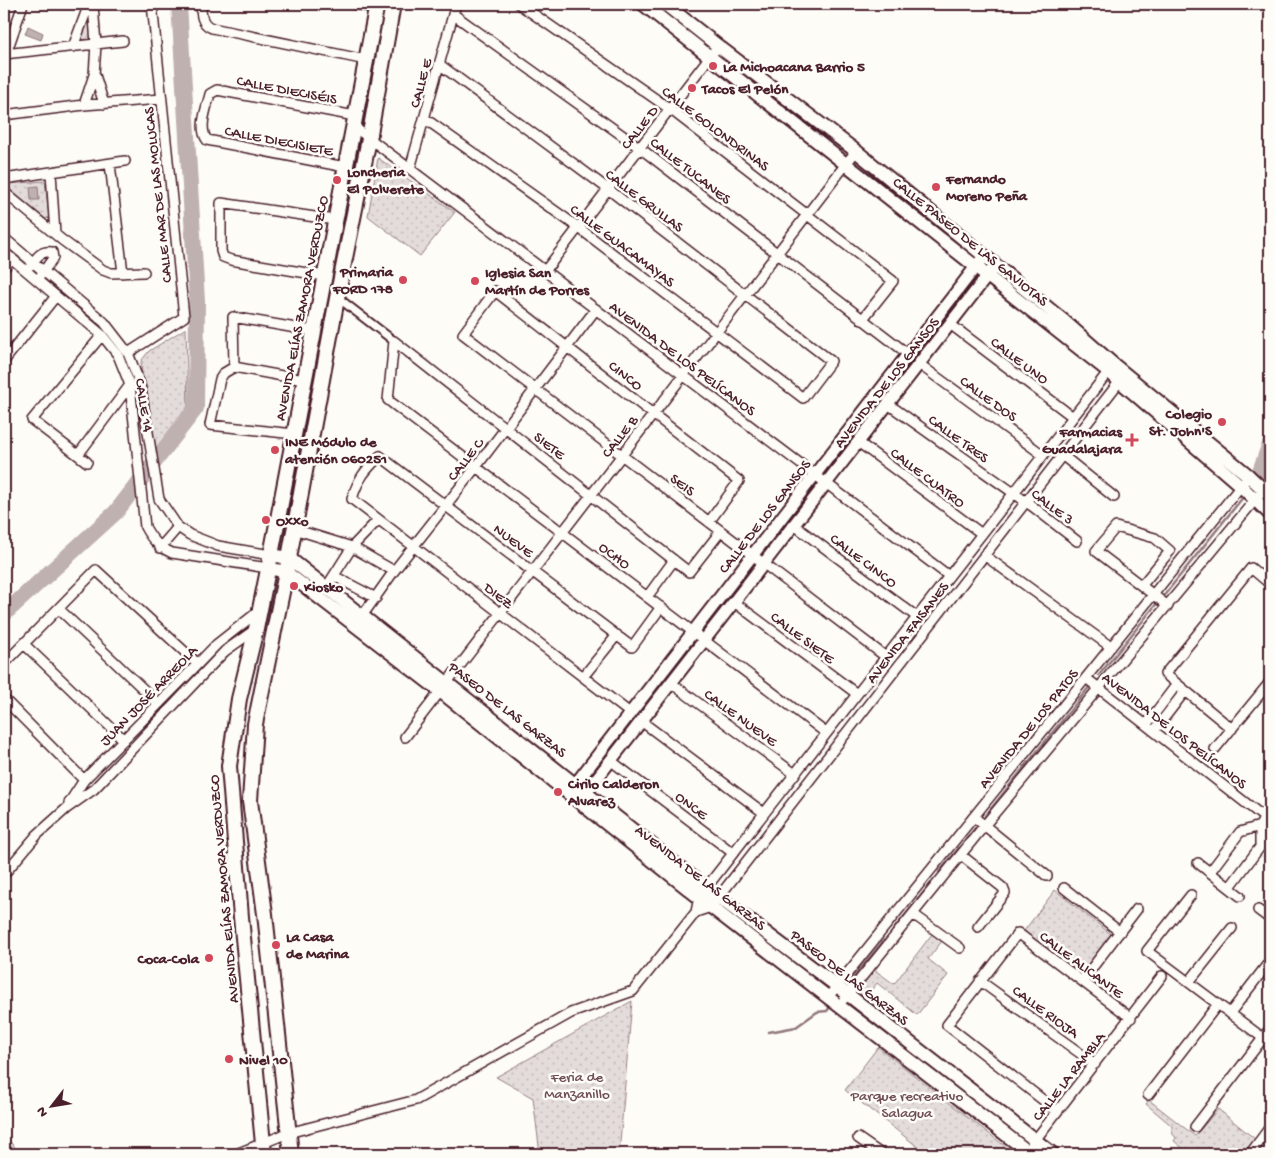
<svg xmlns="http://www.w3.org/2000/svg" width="1274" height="1158" font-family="'Gochi Hand',sans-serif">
<defs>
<pattern id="grass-dots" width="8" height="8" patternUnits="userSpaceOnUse" patternTransform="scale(1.25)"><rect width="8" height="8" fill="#e3dcda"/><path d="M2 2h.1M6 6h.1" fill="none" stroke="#c4bcbb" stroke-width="1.8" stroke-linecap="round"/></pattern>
<pattern id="garden-furrows" width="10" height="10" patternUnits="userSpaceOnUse" patternTransform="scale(1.25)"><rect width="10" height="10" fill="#e3dcda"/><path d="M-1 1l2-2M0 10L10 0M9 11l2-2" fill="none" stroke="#c4bcbb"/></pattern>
</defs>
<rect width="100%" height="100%" fill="#fdfcf7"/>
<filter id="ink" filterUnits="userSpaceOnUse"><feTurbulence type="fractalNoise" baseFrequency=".02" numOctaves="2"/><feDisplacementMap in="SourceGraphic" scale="10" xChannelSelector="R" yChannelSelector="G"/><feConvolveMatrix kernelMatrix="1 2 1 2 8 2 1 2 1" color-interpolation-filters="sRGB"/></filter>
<g filter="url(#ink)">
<path fill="url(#grass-dots)" stroke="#967e82" d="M378 158 455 212 420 256 368 216Z
M45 181 49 218 46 219 7 187V184Z
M186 328 188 408 156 453 147 390 142 377 141 361 149 351Z
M1055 890 1112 935 1081 976 1024 931Z
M932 934 942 941 928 959 948 975 917 1015 877 983 863 1001 853 993 872 968 894 984Z
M632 1001 619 1154H540L533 1098 496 1077Z
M878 1047 1015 1154H927L845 1090Z
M1149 1100 1195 1136 1218 1109 1255 1139 1242 1154H1190L1174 1141 1176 1138 1172 1133V1126L1146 1104Z"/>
<path fill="url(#garden-furrows)" stroke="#967e82" d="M89 13H91L94 39 80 40Z"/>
<path fill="#e3dcda" stroke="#967e82" d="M4 1135 21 1154H4Z"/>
<path fill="#c0b1b1" stroke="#91777b" d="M28 26 43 33 41 40 25 34Z
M38 186 39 200H31L30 187Z"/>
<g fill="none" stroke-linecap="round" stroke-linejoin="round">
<path stroke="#91777b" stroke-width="2.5" d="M1257 476 1260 471
M1162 598 1244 496
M1099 675 1158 602
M985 816 1090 686
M939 872 975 828
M893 930 931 883
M846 986 884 940
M769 1032 796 1027 817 1012 827 1011 830 1007"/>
<path stroke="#c0b1b1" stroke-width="16" d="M1260 471 1270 444
M4 614 116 512 196 408 197 301 179 4"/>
<g stroke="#4a1f2b" stroke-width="11">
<path id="pedestrian" d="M337 297 394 341"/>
</g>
<g stroke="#4a1f2b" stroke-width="12">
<path id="minor" d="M201 4C201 14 201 24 212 28L366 60
M354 4 376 8
M519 4 670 109 893 281 862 320
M453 14 640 148 908 354
M73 47 89 4
M4 54 123 41
M6 54 23 4
M95 75 104 104
M84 105 94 75 96 44 93 4
M4 115 84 105 161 99
M424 118 579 228 803 398 831 361 608 189 439 64
M353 126 949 576
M110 164 123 273
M345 167 207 140C198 128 207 107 210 94L217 90 355 116
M410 169 456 4
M51 172 55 234
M4 179 125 161
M4 192 62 240 103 270 111 273 144 272
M4 238 104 322 128 353 140 384 159 499 178 527 190 535 218 546 271 555
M4 252 102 335 118 355 130 385 145 527C152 540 159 547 172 553L268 568
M31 265C37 257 41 250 52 252
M4 268 12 258
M545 271 718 46
M41 275 53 258 52 252
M324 276 231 260 223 257 221 251V203L335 220
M950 324 1073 417
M394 341 388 400 826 733
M394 341 689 572 721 531
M128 353 184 317 152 4
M4 361 56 296
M919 364 1043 455
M234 367 304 380
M888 404 1032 506 1077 541
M294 434 210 425 220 379 224 373 234 367 233 317 313 331
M858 442 982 534
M78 455 130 385
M1062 455 1114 497
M87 462 32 420 102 335
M709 522 739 481 495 291 463 334C604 441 745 549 886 657
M794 525 917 617
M294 529 352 547 394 571
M160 548 178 527
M984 555 1111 647
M334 576 376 598
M1142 585 1170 551 1155 538 1116 527 1096 551 1168 606
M326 588 352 547 378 520
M647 597 674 560
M734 602 857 694
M59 609 159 704
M360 619 394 571 476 467 596 309
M24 644 124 740
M4 664 96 570 198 664
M583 677 617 635
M1086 678 1270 822
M671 683 795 774
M4 699 84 780
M630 713 352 499C358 479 365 470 380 456L632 647 661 607
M641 721 764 813
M1146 725 1177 684
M1232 729 1165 674 1251 568 1270 584
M1154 731 1185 691
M405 737 856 151
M1215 749 1270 682
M610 760 733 853
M69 803 84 780 189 673 217 644 259 611
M974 817 1047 876
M961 855 1003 888 1005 893 978 927
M1198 863 1240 896
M1210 872 1240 832 1260 826
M4 874 37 835 67 808 94 789 225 651 256 629
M1230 887 1260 847V826L1264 818
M1064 888 1120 932
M1191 895 1147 951 1263 1038
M1258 910 1270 919
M696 912 711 907 1123 377
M913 914 960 948
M980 981 1095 1064
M1082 981 1137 909
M1189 982 1232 928
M829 996 1244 482
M844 999 984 826 1259 495
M1230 1013 1270 961
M1148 1095 1218 1004
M1057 1111 947 1025 1018 933 1131 1018
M1195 1127 1270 1029
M858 1138 881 1154
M1032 1144 1162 976
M236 1154 288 1133 416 1100 571 1013 633 991 696 912 699 897 1112 367
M1250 1154 1270 1127"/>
</g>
<g stroke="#4a1f2b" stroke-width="15">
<path id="tertiary" d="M570 791 981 260
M580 800 995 266"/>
</g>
<g stroke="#4a1f2b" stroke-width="16">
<path id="secondary" d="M643 4 1108 371 1241 486 1270 514
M665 4 718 46 856 151 1065 322 1114 365 1249 476 1270 496
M271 555 289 558 706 888 837 986 1053 1154
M268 568 286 572 440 691 711 907 1031 1154"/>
</g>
<g stroke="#4a1f2b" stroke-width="18">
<path id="primary" d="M264 1154 241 917 229 766 239 699 256 629 271 555 377 4
M291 1154 265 914 250 801 255 724 289 558 338 293 369 139 393 4"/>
</g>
<use href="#pedestrian" stroke="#fdfcf7" stroke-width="7"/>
<use href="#minor" stroke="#fdfcf7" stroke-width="9"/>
<use href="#tertiary" stroke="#fdfcf7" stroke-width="11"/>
<use href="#secondary" stroke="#fdfcf7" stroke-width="12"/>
<use href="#primary" stroke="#fdfcf7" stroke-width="14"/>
</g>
</g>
<g fill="#d1495b" stroke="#fdfcf7" stroke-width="2">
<circle cx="713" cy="66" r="5"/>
<circle cx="692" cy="88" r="5"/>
<circle cx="337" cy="180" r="5"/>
<circle cx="936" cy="187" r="5"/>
<circle cx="403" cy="280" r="5"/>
<circle cx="475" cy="281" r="5"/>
<circle cx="1222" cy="422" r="5"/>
<path d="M1129.5 432.5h5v5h5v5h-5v5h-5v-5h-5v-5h5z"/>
<circle cx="275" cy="450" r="5"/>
<circle cx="266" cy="520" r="5"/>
<circle cx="294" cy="586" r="5"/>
<circle cx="558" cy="792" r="5"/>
<circle cx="276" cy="945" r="5"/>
<circle cx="209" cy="958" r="5"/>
<circle cx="229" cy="1059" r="5"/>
</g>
<g text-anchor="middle" stroke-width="5" stroke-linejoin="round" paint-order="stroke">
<g font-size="15" font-weight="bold" fill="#4a1f2b" stroke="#fdfcf7" text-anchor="start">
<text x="723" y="71">La Michoacana Barrio 5</text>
<text x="702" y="93">Tacos El Pelón</text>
<text x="347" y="176">Loncheria<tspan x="347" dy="17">El Polverete</tspan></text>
<text x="946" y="183">Fernando<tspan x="946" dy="17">Moreno Peña</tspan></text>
<text x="393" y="276" text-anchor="end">Primaria<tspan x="393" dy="17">FORD 178</tspan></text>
<text x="485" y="277">Iglesia San<tspan x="485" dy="17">Martín de Porres</tspan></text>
<text x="1212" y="418" text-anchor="end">Colegio<tspan x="1212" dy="17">St. John'S</tspan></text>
<text x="1122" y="436" text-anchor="end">Farmacias<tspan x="1122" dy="17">Guadalajara</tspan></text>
<text x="285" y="446">INE Módulo de<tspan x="285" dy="17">atención 060251</tspan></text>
<text x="276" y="525">Oxxo</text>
<text x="304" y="591">Kiosko</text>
<text x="568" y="788">Cirilo Calderon<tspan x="568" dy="17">Alvarez</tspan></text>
<text x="286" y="941">La Casa<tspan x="286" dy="17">de Marina</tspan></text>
<text x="199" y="963" text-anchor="end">Coca-Cola</text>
<text x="239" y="1064">Nivel 10</text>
</g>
<g font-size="15" fill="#4a1f2b" stroke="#fdfcf7">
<text transform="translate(420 83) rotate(-75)" y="5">CALLE E</text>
<text transform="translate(287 89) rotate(11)" y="5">CALLE DIECISÉIS</text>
<text transform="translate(639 127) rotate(-52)" y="5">CALLE D</text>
<text transform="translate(716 128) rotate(37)" y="5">CALLE GOLONDRINAS</text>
<text transform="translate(279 140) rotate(11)" y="5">CALLE DIECISIETE</text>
<text transform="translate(691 170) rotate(38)" y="5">CALLE TUCANES</text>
<text transform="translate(157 195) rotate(-96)" y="5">CALLE MAR DE LAS MOLUCAS</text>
<text transform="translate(645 200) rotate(37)" y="5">CALLE GRULLAS</text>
<text transform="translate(971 241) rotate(39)" y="5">CALLE PASEO DE LAS GAVIOTAS</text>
<text transform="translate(623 245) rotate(37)" y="5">CALLE GUACAMAYAS</text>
<text transform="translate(301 308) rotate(-79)" y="5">AVENIDA ELÍAS ZAMORA VERDUZCO</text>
<text transform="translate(683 358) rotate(37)" y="5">AVENIDA DE LOS PELÍCANOS</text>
<text transform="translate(1020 360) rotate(37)" y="5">CALLE UNO</text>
<text transform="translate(626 375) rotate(38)" y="5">CINCO</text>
<text transform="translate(886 382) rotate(-52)" y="5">AVENIDA DE LOS GANSOS</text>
<text transform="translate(989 398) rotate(36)" y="5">CALLE DOS</text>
<text transform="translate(145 405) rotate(81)" y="5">CALLE 14</text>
<text transform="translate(619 436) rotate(-52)" y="5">CALLE B</text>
<text transform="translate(959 438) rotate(36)" y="5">CALLE TRES</text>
<text transform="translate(550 445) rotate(38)" y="5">SIETE</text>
<text transform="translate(465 459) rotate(-52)" y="5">CALLE C</text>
<text transform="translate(928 477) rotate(37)" y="5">CALLE CUATRO</text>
<text transform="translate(683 484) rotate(37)" y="5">SEIS</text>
<text transform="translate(1053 506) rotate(37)" y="5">CALLE 3</text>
<text transform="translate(764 516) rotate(-52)" y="5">CALLE DE LOS GANSOS</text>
<text transform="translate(514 540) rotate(37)" y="5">NUEVE</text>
<text transform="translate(615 555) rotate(37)" y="5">OCHO</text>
<text transform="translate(864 560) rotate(37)" y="5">CALLE CINCO</text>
<text transform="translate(499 595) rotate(38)" y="5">DIEZ</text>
<text transform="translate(907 632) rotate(-52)" y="5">AVENIDA FAISANES</text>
<text transform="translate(803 637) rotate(37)" y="5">CALLE SIETE</text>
<text transform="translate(148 695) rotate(-46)" y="5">JUAN JOSÉ ARREOLA</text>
<text transform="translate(508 709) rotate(38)" y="5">PASEO DE LAS GARZAS</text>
<text transform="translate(741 717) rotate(36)" y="5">CALLE NUEVE</text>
<text transform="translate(1028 728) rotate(-51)" y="5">AVENIDA DE LOS PATOS</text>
<text transform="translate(1175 730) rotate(38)" y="5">AVENIDA DE LOS PELÍCANOS</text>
<text transform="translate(692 805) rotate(37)" y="5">ONCE</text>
<text transform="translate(701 877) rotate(38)" y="5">AVENIDA DE LAS GARZAS</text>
<text transform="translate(223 889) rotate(-95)" y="5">AVENIDA ELÍAS ZAMORA VERDUZCO</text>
<text transform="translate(1082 964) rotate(37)" y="5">CALLE ALICANTE</text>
<text transform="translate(850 977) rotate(38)" y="5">PASEO DE LAS GARZAS</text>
<text transform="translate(1046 1011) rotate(36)" y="5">CALLE RIOJA</text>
<text transform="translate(1068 1076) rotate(-52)" y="5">CALLE LA RAMBLA</text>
</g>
<g font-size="15" fill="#704e57" stroke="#fdfcf7">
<text x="577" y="1081">Feria de<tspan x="577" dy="17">Manzanillo</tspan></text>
<text x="907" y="1100">Parque recreativo<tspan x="907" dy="17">Salagua</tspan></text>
</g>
</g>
<rect width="1274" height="1158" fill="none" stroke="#fdfcf7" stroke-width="20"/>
<rect x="10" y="10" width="1254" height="1138" fill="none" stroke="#4a1f2b" stroke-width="2" filter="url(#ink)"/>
<g transform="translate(52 1106) rotate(239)" stroke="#fdfcf7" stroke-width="4" paint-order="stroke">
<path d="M0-4L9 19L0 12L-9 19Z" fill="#4a1f2b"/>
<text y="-8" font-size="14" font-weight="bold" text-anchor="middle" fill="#4a1f2b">N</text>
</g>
</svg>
